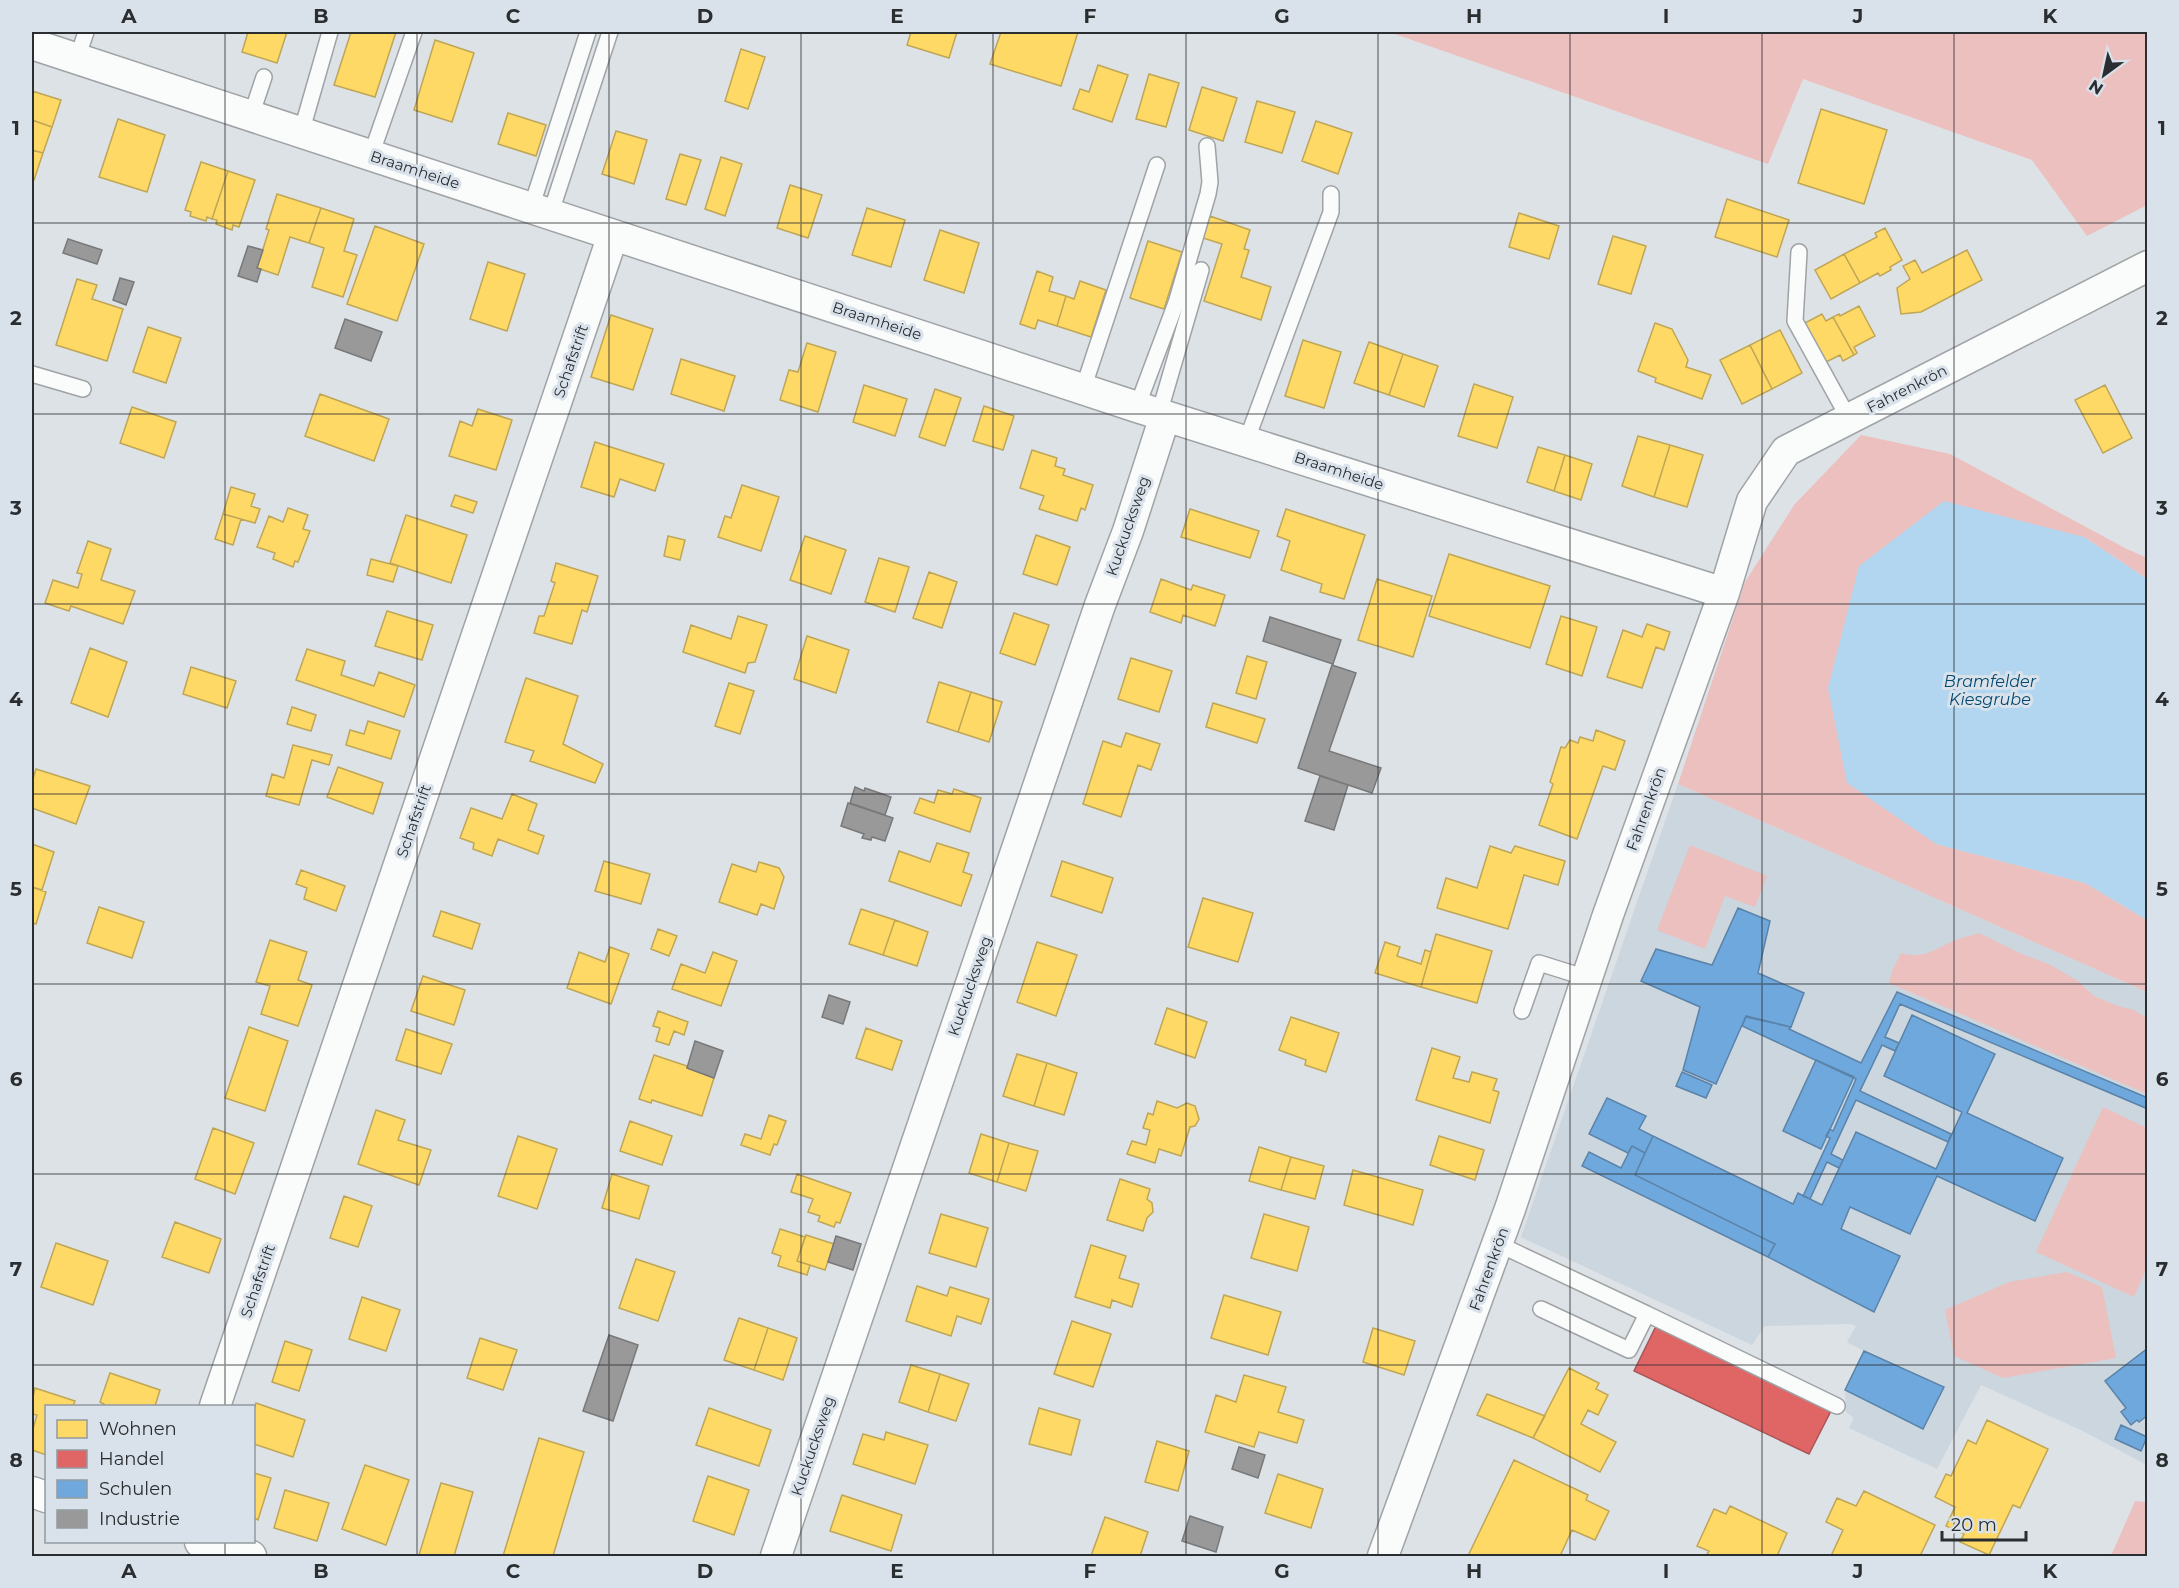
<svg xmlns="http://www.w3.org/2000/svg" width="2179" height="1588" font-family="Montserrat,sans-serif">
<rect width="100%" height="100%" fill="#dde2e6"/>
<path fill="#cbd6de" d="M1678 784 2147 992V1465L2081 1430 1981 1385 1937 1469 1849 1428 1854 1418 1846 1412 1845 1390 1864 1351 1847 1342 1856 1326 1851 1324 1765 1326 1752 1345 1521 1237Z"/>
<path fill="#ecc0be" d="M1389 32H2147V205L2087 236 2032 160 1803 79 1768 164Z
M1861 435 1950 454 2125 548 2147 558V579L2084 537 1936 844 2085 883 2147 920V992L1678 784 1745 582 1794 505Z
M1690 845 1767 876 1755 907 1725 896 1705 949 1657 930Z
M1979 933 2024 955 2049 964 2078 981 2094 996 2118 1006 2134 1010 2147 1018V1094L1889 983 1892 971 1901 953C1924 960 1936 948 1956 940 1963 937 1971 936 1979 933Z
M2103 1107 2147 1128V1267L2134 1297 2036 1252Z
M2067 1272 2102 1287 2116 1358 2003 1378 1954 1356 1945 1310 2009 1282Z
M2135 1501 2147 1502V1556H2111Z"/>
<path fill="#b2d6f0" d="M1944 501 2084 537 2147 579V920L2085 883 1936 844 1847 783 1828 688 1859 566Z"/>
<path fill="#ffd966" stroke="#bfa656" stroke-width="1.5" d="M248 32H287L277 63 242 52Z
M351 32H396L375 97 334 85Z
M911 32H957L949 58 907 45Z
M1001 32H1078L1061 86 990 64Z
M435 40 474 53 452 122 414 110Z
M741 49 765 57 748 109 725 101Z
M1098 65 1128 75 1112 122 1073 109 1080 89 1089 92Z
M1149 74 1179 83 1166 127 1136 119Z
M1202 87 1237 98 1223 141 1189 130Z
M32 91 61 100 52 127 32 120Z
M1257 101 1295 112 1282 153 1245 142Z
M1821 109 1887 130 1864 204 1798 183Z
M508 113 546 125 536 156 498 144Z
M118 119 165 135 147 192 99 177Z
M32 120 52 127 43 153 32 150Z
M1316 121 1352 133 1338 174 1302 161Z
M616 131 647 140 634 184 602 174Z
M32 150 43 153 34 180 32 179Z
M680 154 701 160 686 205 666 199Z
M721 157 742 164 725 216 705 209Z
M201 162 228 171 212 219 207 217 206 221 190 216 191 212 185 210Z
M228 171 255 180 239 227 233 225 232 230 216 224 217 220 212 219Z
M790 185 822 195 808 238 777 228Z
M277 194 321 208 309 243 290 237 278 275 257 268 269 230 266 229Z
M1727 199 1789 220 1777 257 1715 237Z
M321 208 354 219 344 251 357 255 343 297 312 287 324 248 309 243Z
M867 208 905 220 891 267 852 255Z
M1519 213 1559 226 1549 259 1509 247Z
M1210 216 1250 230 1244 249 1249 250 1241 277 1271 287 1261 320 1204 301 1222 244 1203 238Z
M375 226 424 244 397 321 347 304Z
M1885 228 1902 260 1890 267 1891 270 1880 276 1878 273 1860 283 1844 254 1877 237 1875 233Z
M940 230 979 243 964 293 924 280Z
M1613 236 1646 246 1631 294 1598 284Z
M1148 241 1182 252 1164 309 1130 298Z
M1967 250 1982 280 1921 312 1901 314 1897 288 1910 279 1903 266 1915 260 1922 273Z
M1844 254 1860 283 1831 299 1815 270Z
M488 262 525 274 507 331 470 319Z
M1037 271 1053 277 1049 291 1066 296 1057 326 1038 320 1035 329 1020 324Z
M77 279 97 285 92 299 123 309 107 361 56 345Z
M1080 281 1106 290 1091 337 1057 326 1066 296 1074 299Z
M1859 306 1875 336 1854 347 1857 353 1854 355 1833 317 1839 314 1840 316Z
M1822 314 1826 321 1833 317 1854 355 1843 361 1840 355 1826 362 1805 323Z
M611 315 653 329 633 390 591 377Z
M1655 323 1672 329 1688 360 1686 367 1711 375 1702 399 1655 382 1656 378 1638 371Z
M148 327 181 338 166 383 133 372Z
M1780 330 1802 373 1772 389 1750 345Z
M1303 340 1341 352 1324 408 1285 396Z
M1369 342 1403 354 1389 395 1354 383Z
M807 343 836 352 818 412 780 400 789 370 798 372Z
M1750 345 1772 389 1742 404 1720 360Z
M1403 354 1438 366 1424 407 1389 395Z
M681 359 735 376 724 411 671 394Z
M1474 384 1513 397 1497 448 1458 436Z
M864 385 907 399 895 436 853 422Z
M2105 385 2132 438 2103 453 2075 400Z
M935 389 961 398 945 446 919 437Z
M320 394 389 419 374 461 305 436Z
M984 406 1014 416 1003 450 973 441Z
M132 407 176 422 164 458 120 443Z
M478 409 512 420 496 470 449 456 460 421 472 426Z
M1638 436 1670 445 1654 497 1622 486Z
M595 442 664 464 655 491 620 479 614 497 581 487Z
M1670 445 1703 455 1687 507 1654 497Z
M1538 447 1565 455 1554 491 1527 482Z
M1032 450 1057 458 1055 466 1065 469 1063 475 1093 485 1085 510 1081 508 1077 521 1039 509 1044 496 1020 488Z
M1565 455 1592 464 1581 500 1554 491Z
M742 485 779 497 761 551 718 537 725 516 731 518Z
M231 487 255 494 251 506 260 509 255 523 223 514Z
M455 495 477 502 473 513 451 506Z
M288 508 308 515 303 529 310 531 298 562 295 561 293 567 273 559 275 553 257 547 269 516 283 522Z
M1190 509 1259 531 1250 558 1181 537Z
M1286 509 1365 535 1344 599 1320 592 1322 584 1281 570 1290 541 1277 536Z
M223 514 241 519 233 545 215 539Z
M406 515 467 535 451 583 390 563Z
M1036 535 1070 547 1057 585 1023 574Z
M668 536 685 540 680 560 664 556Z
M805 536 846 550 831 594 790 580Z
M88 541 111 549 101 580 135 591 123 624 71 606 69 611 45 603 53 580 78 588 82 574 77 573Z
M1449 554 1550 586 1530 648 1429 616Z
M879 558 909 567 895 612 865 602Z
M371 559 398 566 393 582 367 575Z
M556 563 598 576 587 612 582 610 572 644 534 633 539 616H544L555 583 551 581Z
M929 572 957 582 942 628 913 618Z
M1161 579 1191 590 1193 585 1225 595 1215 626 1183 615 1181 623 1150 612Z
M1377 579 1432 596 1413 657 1358 640Z
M387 611 433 625 422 660 375 646Z
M1014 613 1049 625 1035 665 1000 653Z
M738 616 767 625 755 662 748 663 745 673 683 652 691 625 731 639Z
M1561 616 1597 627 1582 676 1546 664Z
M1647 624 1670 632 1664 650 1656 647 1642 688 1607 677 1623 630 1642 637Z
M807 636 849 650 836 693 794 679Z
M90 648 127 662 108 717 71 703Z
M307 649 345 661 341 675 374 686 379 672 415 685 404 717 296 680Z
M1247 656 1267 662 1256 699 1236 693Z
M1131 658 1172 671 1159 712 1118 699Z
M191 667 236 681 227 708 183 694Z
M526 678 578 696 563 744 603 764 595 783 530 761 534 751 505 742Z
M939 682 971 692 958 732 927 722Z
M729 683 754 691 740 734 715 726Z
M971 692 1002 702 989 742 958 732Z
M1213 703 1265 719 1257 743 1206 727Z
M292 707 316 715 311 731 287 724Z
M368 721 400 731 391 759 346 745 350 730 364 734Z
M1596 730 1625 741 1615 770 1603 766 1577 839 1539 825 1553 784 1550 782 1561 747 1565 748 1570 740 1578 743 1580 737 1593 741Z
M1126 733 1160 744 1151 770 1138 765 1121 817 1083 804 1103 741 1121 747Z
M293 745 332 755 329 765 312 760 299 805 266 796 272 774 284 778Z
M338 767 383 783 373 814 327 797Z
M36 769 90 786 76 824 32 808V782Z
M954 789 981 798 970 832 914 813 920 798 934 803 938 790 952 794Z
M512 794 537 804 528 830 544 836 538 854 498 839 492 856 473 849 474 843 460 838 471 808 502 819Z
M937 843 969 853 963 872 972 875 961 906 889 881 899 851 930 862Z
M32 844 54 852 42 890 32 887Z
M1490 846 1511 853 1515 846 1565 861 1558 885 1524 875 1508 929 1437 908 1446 878 1477 888Z
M604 861 650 874 641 904 595 891Z
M1062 861 1113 878 1102 913 1051 896Z
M759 862 779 868 784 877 774 909 761 904 757 915 719 902 732 864 756 872Z
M301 870 345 886 336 911 304 899 307 888 296 884Z
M32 887 46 892 36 924 32 923Z
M1203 898 1253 913 1238 962 1188 947Z
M99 907 144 922 132 958 87 943Z
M861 909 895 920 883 955 849 944Z
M441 911 480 924 472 949 433 936Z
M895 920 928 932 917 966 883 955Z
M658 929 677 936 669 956 651 949Z
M1436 934 1492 951 1477 1003 1421 987Z
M270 940 307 952 298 980 312 985 298 1026 261 1014 270 986 256 982Z
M1037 942 1077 955 1056 1016 1017 1002Z
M1385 942 1400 947 1397 956 1421 964 1425 950 1431 952 1421 987 1375 973Z
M610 947 629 954 611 1004 567 988 579 952 605 962Z
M713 952 737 961 721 1006 672 989 681 964 705 973Z
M423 976 465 990 454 1025 411 1011Z
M1167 1008 1207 1022 1195 1058 1155 1044Z
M658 1011 688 1022 684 1035 674 1031 669 1045 656 1041 660 1028 653 1026Z
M1291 1017 1339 1033 1326 1072 1305 1065 1306 1060 1279 1050Z
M249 1027 288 1041 265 1111 225 1098Z
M866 1028 902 1041 892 1070 856 1058Z
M406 1029 452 1044 441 1074 396 1060Z
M1432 1048 1460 1057 1453 1078 1469 1082 1472 1072 1497 1079 1493 1090 1499 1092 1490 1123 1416 1100Z
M1017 1054 1047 1063 1034 1106 1003 1096Z
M654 1055 687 1066V1068L714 1078 702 1116 652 1100 651 1103 639 1099Z
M1047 1063 1077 1073 1064 1115 1034 1106Z
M1157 1101 1177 1108 1187 1103 1195 1106 1199 1119 1195 1126 1190 1127 1181 1156 1159 1149 1155 1163 1127 1154 1132 1141 1146 1145 1150 1130 1143 1128 1148 1113 1153 1115Z
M376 1110 405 1120 398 1140 431 1150 419 1185 358 1164Z
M769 1115 786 1121 777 1145 774 1144 770 1155 741 1145 745 1134 761 1139Z
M630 1121 672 1136 662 1165 620 1151Z
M213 1128 254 1143 235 1194 195 1179Z
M981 1134 1009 1143 997 1182 969 1173Z
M518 1136 557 1149 537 1209 498 1196Z
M1439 1136 1484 1150 1475 1180 1430 1165Z
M1009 1143 1038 1151 1026 1191 997 1182Z
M1259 1147 1291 1157 1281 1190 1249 1181Z
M1291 1157 1324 1166 1315 1199 1281 1190Z
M1353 1170 1423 1190 1413 1225 1344 1205Z
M612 1174 649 1186 639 1219 602 1208Z
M797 1174 851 1193 840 1223 836 1222 834 1227 818 1221 820 1216 808 1212 813 1199 791 1192Z
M1120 1179 1150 1189 1147 1199 1152 1203 1153 1212 1147 1218 1143 1231 1107 1220Z
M344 1196 372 1206 358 1247 330 1238Z
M941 1214 988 1228 976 1267 929 1253Z
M1264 1214 1309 1227 1297 1271 1251 1258Z
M175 1222 221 1239 209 1273 162 1257Z
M780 1229 805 1237 797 1261 810 1265 807 1275 778 1266 781 1256 772 1253Z
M806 1235 834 1244 825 1270 797 1261Z
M56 1243 108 1261 93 1305 41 1287Z
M1091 1245 1126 1256 1119 1278 1139 1284 1132 1307 1112 1300 1110 1308 1075 1297Z
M636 1259 675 1272 658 1321 619 1308Z
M917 1286 947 1296 950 1287 989 1299 981 1324 957 1316 951 1336 906 1321Z
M1224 1295 1281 1312 1268 1355 1211 1338Z
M362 1297 400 1310 386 1351 349 1339Z
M739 1318 768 1328 754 1370 724 1360Z
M1072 1321 1111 1334 1093 1387 1054 1374Z
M768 1328 797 1338 783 1380 754 1370Z
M1373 1328 1415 1341 1404 1375 1363 1362Z
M480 1338 517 1350 503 1390 467 1378Z
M285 1341 312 1350 299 1391 272 1382Z
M911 1365 940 1374 928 1412 899 1402Z
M1569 1368 1599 1383 1596 1389 1608 1395 1598 1415 1588 1410 1581 1424 1616 1442 1600 1472 1533 1438Z
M110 1373 160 1390 155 1406H103L104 1404 100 1402Z
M940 1374 969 1384 956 1421 928 1412Z
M1244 1375 1286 1387 1278 1412 1304 1420 1297 1443 1259 1432 1254 1447 1205 1432 1216 1395 1236 1402Z
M35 1388 75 1401 73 1406H46V1455L32 1450V1432L37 1415 32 1414V1401Z
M1487 1394 1545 1416 1533 1438 1477 1415Z
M256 1403 305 1420 293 1457 254 1444V1409Z
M709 1408 771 1430 759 1466 696 1445Z
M1039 1408 1080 1420 1071 1455 1029 1444Z
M1987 1420 2048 1449 2020 1508 2013 1505 1989 1555 1960 1542 1964 1534 1946 1526 1955 1507 1935 1497 1946 1474 1951 1476 1968 1440 1976 1444Z
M886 1432 928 1445 915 1484 853 1464 863 1434 884 1440Z
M539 1438 584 1452 553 1556H503Z
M1157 1441 1189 1451 1178 1491 1145 1482Z
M1514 1460 1588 1495 1586 1500 1609 1511 1595 1540 1572 1530 1560 1556H1468Z
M365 1465 409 1480 386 1545 342 1529Z
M254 1473 271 1478 258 1520 254 1518Z
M1278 1474 1323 1489 1311 1528 1265 1513Z
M708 1476 749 1490 734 1535 693 1521Z
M441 1483 473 1492 454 1556H425L419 1555Z
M285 1490 329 1503 317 1541 274 1528Z
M1864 1491 1935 1525 1920 1556H1831L1843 1530 1826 1522 1837 1498 1856 1506Z
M842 1495 902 1515 891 1551 830 1531Z
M1730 1506 1787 1533 1777 1556H1706L1709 1551 1697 1546 1714 1509 1726 1514Z
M1105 1517 1148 1532 1140 1556H1091Z"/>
<path fill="#e06666" stroke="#aa5556" stroke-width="1.5" d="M1658 1322 1833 1407 1809 1454 1634 1371Z"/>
<path fill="#6fa8dc" stroke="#5b83a9" stroke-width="1.5" d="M1738 908 1770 921 1758 973 1804 993 1791 1027 1746 1016 1716 1084 1683 1070 1700 1007 1641 981 1656 949 1712 965Z
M1897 992 2148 1098V1109L1900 1004 1885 1037 1899 1043 1895 1051 1882 1045 1860 1091 1951 1134 1948 1142 1856 1100 1831 1154 1843 1160 1839 1168 1827 1162 1810 1199 1803 1196 1830 1138 1826 1136 1830 1129 1833 1131 1856 1079 1742 1026 1746 1017 1791 1027 1789 1029 1861 1063Z
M1912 1015 1995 1054 1967 1113 2063 1158 2035 1221 1937 1176 1910 1234 1850 1207 1841 1229 1900 1256 1874 1312 1768 1257 1775 1244 1635 1175 1653 1136 1793 1204 1798 1193 1822 1205 1856 1132 1936 1169 1962 1112 1884 1076Z
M1816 1060 1854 1077 1821 1149 1783 1131Z
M1682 1072 1712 1085 1706 1098 1676 1086Z
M1607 1098 1646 1116 1639 1129 1653 1136 1645 1153 1632 1146 1628 1153 1589 1134Z
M1632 1146 1645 1153 1635 1175 1775 1244 1768 1257 1582 1166 1589 1152 1621 1168Z
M2148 1348V1415L2139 1422 2137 1420 2131 1425 2121 1412 2126 1408 2105 1381Z
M1864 1351 1944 1387 1923 1429 1845 1390Z
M2121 1425 2147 1437 2141 1451 2115 1439Z"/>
<path fill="#999" stroke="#78797a" stroke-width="1.5" d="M68 239 102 250 97 264 63 253Z
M248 246 263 250 257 268 261 269 257 282 238 276Z
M120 278 134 282 126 305 113 300Z
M345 319 382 332 371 361 335 348Z
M1270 617 1341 640 1333 664 1263 641Z
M1332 665 1356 673 1329 751 1381 768 1372 793 1298 768Z
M1320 776 1348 785 1334 830 1305 821Z
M855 787 864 791 865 788 891 797 885 815 850 803Z
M848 803 893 818 885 841 872 837 871 840 862 838 864 834 841 826Z
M829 995 850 1002 843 1024 822 1017Z
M695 1041 723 1051 714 1078 687 1068Z
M836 1236 861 1244 853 1270 828 1262Z
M609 1335 638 1345 613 1421 583 1411Z
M1239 1447 1265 1455 1258 1478 1232 1469Z
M1190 1516 1223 1527 1216 1552 1182 1541Z"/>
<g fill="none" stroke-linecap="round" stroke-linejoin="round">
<g stroke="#9fa3a6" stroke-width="18">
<path id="service" d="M77 59 86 32
M251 116 264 77
M301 133 330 32
M371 155 414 32
M531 208 588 32
M550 215 610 32
M1799 252 1795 321 1849 419
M32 374 83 389
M1083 389 1157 165
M1137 407 1176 303 1208 194 1210 182 1207 146
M1159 414 1201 270
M1246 442 1331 212V194
M1522 1011 1539 963 1587 978
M1498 1244 1647 1314 1629 1350 1541 1309
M1647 1314 1837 1406"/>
</g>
<g stroke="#9fa3a6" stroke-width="33">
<path id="minor" d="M32 44 1137 407 1724 593
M215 1406 613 235
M32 1492 46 1497
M200 1542 251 1556
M776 1556 1100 605 1128 531 1165 416
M1383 1556 1510 1209 1608 915 1724 593 1752 501 1786 451 2148 266"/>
</g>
<use href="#service" stroke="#fafbfb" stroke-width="15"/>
<use href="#minor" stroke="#fafbfb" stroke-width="30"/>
</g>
<path fill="none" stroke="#2b2e31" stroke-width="1.5" stroke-opacity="0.55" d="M225 32V1406M417 32V1556M609 32V1556M801 32V1556M993 32V1556M1186 32V1556M1378 32V1556M1570 32V1556M1762 32V1556M1954 32V1556M32 223H2148M32 414H2148M32 604H2148M32 794H2148M32 984H2148M32 1174H2148M32 1365H2148M225 1542V1556"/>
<g text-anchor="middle" stroke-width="6" stroke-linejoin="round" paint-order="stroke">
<g font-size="15" fill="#2b2e31" stroke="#d9e2ea">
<text transform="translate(415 170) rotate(18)" y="5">Braamheide</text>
<text transform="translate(877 321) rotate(18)" y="5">Braamheide</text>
<text transform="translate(571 361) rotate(-71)" y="5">Schafstrift</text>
<text transform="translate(1907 389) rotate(-27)" y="5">Fahrenkrön</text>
<text transform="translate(1339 471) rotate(18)" y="5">Braamheide</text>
<text transform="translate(1128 526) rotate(-71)" y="5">Kuckucksweg</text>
<text transform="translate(1646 809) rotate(-70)" y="5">Fahrenkrön</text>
<text transform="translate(414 821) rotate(-71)" y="5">Schafstrift</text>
<text transform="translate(970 986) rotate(-71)" y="5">Kuckucksweg</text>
<text transform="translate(1489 1269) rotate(-70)" y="5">Fahrenkrön</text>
<text transform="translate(258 1281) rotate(-71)" y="5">Schafstrift</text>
<text transform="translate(813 1446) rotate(-71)" y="5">Kuckucksweg</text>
</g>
<g font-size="16" font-style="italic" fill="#00486f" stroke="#d9e2ea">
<text x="1990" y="687">Bramfelder<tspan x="1990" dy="18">Kiesgrube</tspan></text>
</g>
</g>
<rect width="2179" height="1588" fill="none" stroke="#d9e2ea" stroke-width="66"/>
<rect x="45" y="1405" width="210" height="138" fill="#d9e2ea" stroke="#939aa0" stroke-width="1.5"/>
<rect x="57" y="1420" width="30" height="18" fill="#ffd966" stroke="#939aa0" stroke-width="1.5"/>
<text x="99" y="1435" font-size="18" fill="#2b2e31">Wohnen</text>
<rect x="57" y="1450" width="30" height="18" fill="#e06666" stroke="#939aa0" stroke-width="1.5"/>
<text x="99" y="1465" font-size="18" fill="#2b2e31">Handel</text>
<rect x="57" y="1480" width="30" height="18" fill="#6fa8dc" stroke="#939aa0" stroke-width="1.5"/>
<text x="99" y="1495" font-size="18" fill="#2b2e31">Schulen</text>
<rect x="57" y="1510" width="30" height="18" fill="#999999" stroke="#939aa0" stroke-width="1.5"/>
<text x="99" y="1525" font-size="18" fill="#2b2e31">Industrie</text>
<g transform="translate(2104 75) rotate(213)" stroke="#d9e2ea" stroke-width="4.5" paint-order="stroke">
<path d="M0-4.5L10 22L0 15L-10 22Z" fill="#2b2e31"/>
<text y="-9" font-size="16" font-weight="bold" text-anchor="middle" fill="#2b2e31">N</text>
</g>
<path d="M1942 1531v9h84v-9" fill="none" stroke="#2b2e31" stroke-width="3"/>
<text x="1951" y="1531" font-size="18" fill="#2b2e31" stroke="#d9e2ea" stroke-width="4.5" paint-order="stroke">20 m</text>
<rect x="33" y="33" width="2113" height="1522" fill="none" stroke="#2b2e31" stroke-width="2"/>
<g font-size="20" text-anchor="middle" font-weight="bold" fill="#2b2e31">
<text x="129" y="23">A</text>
<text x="321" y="23">B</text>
<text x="513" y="23">C</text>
<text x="705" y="23">D</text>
<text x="897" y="23">E</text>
<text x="1090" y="23">F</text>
<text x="1282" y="23">G</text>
<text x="1474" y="23">H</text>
<text x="1666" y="23">I</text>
<text x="1858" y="23">J</text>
<text x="2050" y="23">K</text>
<text x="16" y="135">1</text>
<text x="2162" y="135">1</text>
<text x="16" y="325">2</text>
<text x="2162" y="325">2</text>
<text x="16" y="515">3</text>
<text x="2162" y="515">3</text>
<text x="16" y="706">4</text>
<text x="2162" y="706">4</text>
<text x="16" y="896">5</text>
<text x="2162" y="896">5</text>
<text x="16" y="1086">6</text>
<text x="2162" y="1086">6</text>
<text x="16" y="1276">7</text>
<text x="2162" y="1276">7</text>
<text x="16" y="1467">8</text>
<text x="2162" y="1467">8</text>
<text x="129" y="1578">A</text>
<text x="321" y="1578">B</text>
<text x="513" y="1578">C</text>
<text x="705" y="1578">D</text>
<text x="897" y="1578">E</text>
<text x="1090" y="1578">F</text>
<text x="1282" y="1578">G</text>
<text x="1474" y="1578">H</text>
<text x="1666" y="1578">I</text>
<text x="1858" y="1578">J</text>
<text x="2050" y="1578">K</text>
</g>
</svg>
